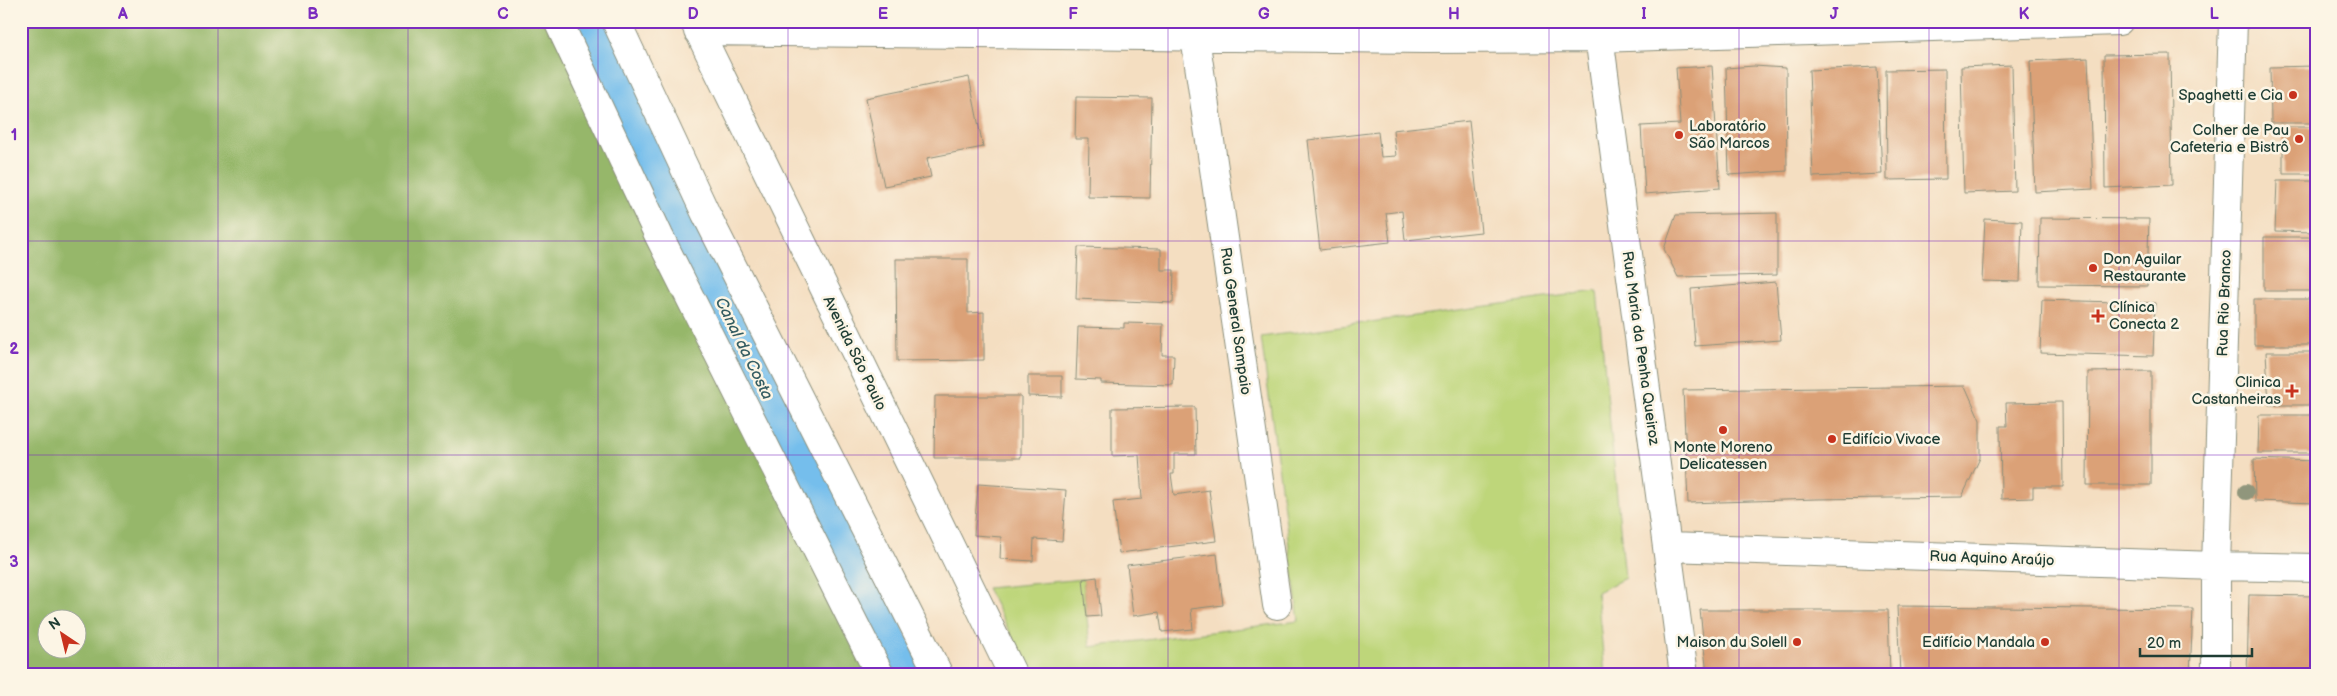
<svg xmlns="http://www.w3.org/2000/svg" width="2337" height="696" font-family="'Balsamiq Sans',sans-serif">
<rect width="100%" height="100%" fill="#fcf5e5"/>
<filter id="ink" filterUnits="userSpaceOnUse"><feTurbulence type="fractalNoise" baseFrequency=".02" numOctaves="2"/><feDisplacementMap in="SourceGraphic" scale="10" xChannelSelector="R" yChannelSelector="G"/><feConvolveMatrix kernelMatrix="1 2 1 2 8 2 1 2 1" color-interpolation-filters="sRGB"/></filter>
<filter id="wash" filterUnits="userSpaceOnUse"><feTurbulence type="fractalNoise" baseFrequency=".0096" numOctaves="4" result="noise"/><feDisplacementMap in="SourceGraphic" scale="20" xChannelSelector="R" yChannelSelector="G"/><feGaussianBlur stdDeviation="1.12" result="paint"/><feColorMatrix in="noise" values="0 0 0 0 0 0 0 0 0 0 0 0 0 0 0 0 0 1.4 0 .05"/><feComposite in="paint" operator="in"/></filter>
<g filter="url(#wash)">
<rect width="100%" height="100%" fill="#f4dec1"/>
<path fill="#bed67a" stroke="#6e8a57" d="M1597 291 1625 578 1597 592 1605 675H1032L987 588 1083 579 1090 647 1299 621 1261 337Z"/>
<path fill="#96b76a" stroke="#5a7a4f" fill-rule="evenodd" d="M21 21H584L885 675H21ZM48 618H78V648H48Z"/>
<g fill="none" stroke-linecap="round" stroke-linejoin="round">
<path stroke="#74beec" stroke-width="40" d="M586 21 822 512 851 564 904 675"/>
</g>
<g id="blocks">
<path fill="#dba177" d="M2170 54 2172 185 2105 188 2104 55Z
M2088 58 2093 189 2035 192 2030 61Z
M2012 65 2015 191 1964 193 1961 67Z
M1712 66 1720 188 1645 194 1641 126 1680 124 1676 68Z
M1754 66 1786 68 1787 171 1729 175 1726 68Z
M2316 66V123H2271L2270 67Z
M1877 67 1882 174 1813 177 1809 70Z
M1945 69 1946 179 1887 180 1886 70Z
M969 77 983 147 927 158 931 177 884 186 866 98Z
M1076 97 1152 98 1150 198 1088 197 1089 139H1075Z
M1469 121 1481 232 1405 240 1402 211 1386 213 1390 242 1320 250 1308 140 1378 132 1381 157 1396 156 1393 130Z
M2283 127H2316V174H2283Z
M2277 181H2316V232L2275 231Z
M1777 213V275L1678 277 1664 249 1676 215Z
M2040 218 2149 219 2147 286 2039 285Z
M1985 219 2022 221 2020 282 1982 281Z
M2264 237H2316V291H2264Z
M1078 247 1161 249V270H1174L1173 303 1076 299Z
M896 259H968V313L984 312V360L897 361Z
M1776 282 1781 340 1695 346 1691 289Z
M2254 299H2316V345H2254Z
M2042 300 2155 303 2153 356 2040 353Z
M1124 323 1163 324 1162 355H1174L1173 385 1101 383V380L1076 379 1078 327 1124 328Z
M2266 352H2316V405H2269Z
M2151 371V485H2087L2088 372Z
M1028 376H1062V397L1028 396Z
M1965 386 1980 420V458L1962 497 1816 499 1688 503 1683 390Z
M935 396H1021V458H934Z
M2062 402 2063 487H2033V498L2001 499 2000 426H2007L2006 403Z
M1195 407 1196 454H1174V474H1171L1174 495 1209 490 1216 541 1119 553 1113 502 1142 499 1139 455 1112 456V408Z
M2259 415H2316V453H2258Z
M2254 459 2316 461V503L2255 501Z
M978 484 1066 490 1062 541 1034 539 1033 561 1000 559 1001 537 974 535Z
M1217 554 1223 605 1191 609 1193 629 1162 632 1159 612 1133 616 1127 565Z
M1097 577 1101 616 1087 617 1083 579Z
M2249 595 2316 596V675H2247Z
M1897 606 2193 609 2190 675H1900Z
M1700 610H1888L1890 675H1707Z"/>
</g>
</g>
<g filter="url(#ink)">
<use href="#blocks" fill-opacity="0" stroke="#8a8e7a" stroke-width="1"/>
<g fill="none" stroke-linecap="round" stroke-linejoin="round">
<g stroke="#8a8e7a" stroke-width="30">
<path id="minor" d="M694 21 1013 675
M1597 21 1684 675
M698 31 1425 39 1598 38 2119 21
M1195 37 1277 605
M1669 547 2216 566 2316 568
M2216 675V566L2233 21"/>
</g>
<g stroke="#8a8e7a" stroke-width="30">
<path id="major" d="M558 21 659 236 880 675
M616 21 706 214 939 675"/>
</g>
<use href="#minor" stroke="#fff" stroke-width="28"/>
<use href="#major" stroke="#fff" stroke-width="28"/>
</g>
<circle fill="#90967b" cx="2246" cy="492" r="8"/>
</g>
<path fill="none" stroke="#7b2cbf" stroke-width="1" stroke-opacity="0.55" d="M218 21V675M408 21V675M598 21V675M788 21V675M978 21V675M1168 21V675M1359 21V675M1549 21V675M1739 21V675M1929 21V675M2119 21V675M21 241H2316M21 455H2316"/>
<g fill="#c8321e" stroke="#fcf5e5" stroke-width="2">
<circle cx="2293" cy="95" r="5"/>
<circle cx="1679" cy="135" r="5"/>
<circle cx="2299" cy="139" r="5"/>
<circle cx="2093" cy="268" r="5"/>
<path d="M2095.5 308.5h5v5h5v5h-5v5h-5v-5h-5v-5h5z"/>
<path d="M2289.5 383.5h5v5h5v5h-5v5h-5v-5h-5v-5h5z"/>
<circle cx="1723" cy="430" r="5"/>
<circle cx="1832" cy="439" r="5"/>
<circle cx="1797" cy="642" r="5"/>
<circle cx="2045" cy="642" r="5"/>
</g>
<g text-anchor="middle" stroke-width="5" stroke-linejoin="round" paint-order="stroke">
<g font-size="15" fill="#1f3d34" stroke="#fcf5e5" text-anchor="end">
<text x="2283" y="100">Spaghetti e Cia</text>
<text x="1689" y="131" text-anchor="start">Laboratório<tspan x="1689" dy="17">São Marcos</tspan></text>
<text x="2289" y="135">Colher de Pau<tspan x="2289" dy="17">Cafeteria e Bistrô</tspan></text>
<text x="2103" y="264" text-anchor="start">Don Aguilar<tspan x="2103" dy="17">Restaurante</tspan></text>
<text x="2109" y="312" text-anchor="start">Clínica<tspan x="2109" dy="17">Conecta 2</tspan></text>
<text x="2281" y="387">Clinica<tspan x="2281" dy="17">Castanheiras</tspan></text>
<text x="1842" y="444" text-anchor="start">Edifício Vivace</text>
<text x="1723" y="452" text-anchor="middle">Monte Moreno<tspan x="1723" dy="17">Delicatessen</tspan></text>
<text x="1787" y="647">Maison du Solell</text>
<text x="2035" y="647">Edifício Mandala</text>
</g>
<g font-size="15" fill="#1f3d34" stroke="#fcf5e5">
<text transform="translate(2224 303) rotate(-88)" y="5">Rua Rio Branco</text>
<text transform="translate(1236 321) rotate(82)" y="5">Rua General Sampaio</text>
<text transform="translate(1641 348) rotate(82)" y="5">Rua Maria da Penha Queiroz</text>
<text transform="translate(855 353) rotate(64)" y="5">Avenida São Paulo</text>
<text transform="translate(1992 558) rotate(2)" y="5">Rua Aquino Araújo</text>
</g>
<g font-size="16" font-style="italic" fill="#345d62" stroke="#fcf5e5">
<text transform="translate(745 348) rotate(64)" y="6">Canal da Costa</text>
</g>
</g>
<rect width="2337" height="696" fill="none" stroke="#fcf5e5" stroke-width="55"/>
<g transform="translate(62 634) rotate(325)"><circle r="24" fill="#fcf5e5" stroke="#a4ab9e"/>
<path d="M0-4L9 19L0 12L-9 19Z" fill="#c8321e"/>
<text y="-8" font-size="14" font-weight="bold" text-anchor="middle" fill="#1f3d34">N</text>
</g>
<path d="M2140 648v8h112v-8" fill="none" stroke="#1f3d34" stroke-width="2.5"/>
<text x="2147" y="648" font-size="15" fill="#1f3d34" stroke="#fcf5e5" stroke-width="4" paint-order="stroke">20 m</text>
<rect x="28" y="28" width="2282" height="640" fill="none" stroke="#7b2cbf" stroke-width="2"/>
<g font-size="16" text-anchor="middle" font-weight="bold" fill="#7b2cbf">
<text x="123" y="19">A</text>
<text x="313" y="19">B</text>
<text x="503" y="19">C</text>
<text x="693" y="19">D</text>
<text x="883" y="19">E</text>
<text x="1073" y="19">F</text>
<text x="1264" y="19">G</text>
<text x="1454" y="19">H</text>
<text x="1644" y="19">I</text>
<text x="1834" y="19">J</text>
<text x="2024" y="19">K</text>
<text x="2214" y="19">L</text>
<text x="14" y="140">1</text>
<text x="14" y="354">2</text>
<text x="14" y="567">3</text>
</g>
</svg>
